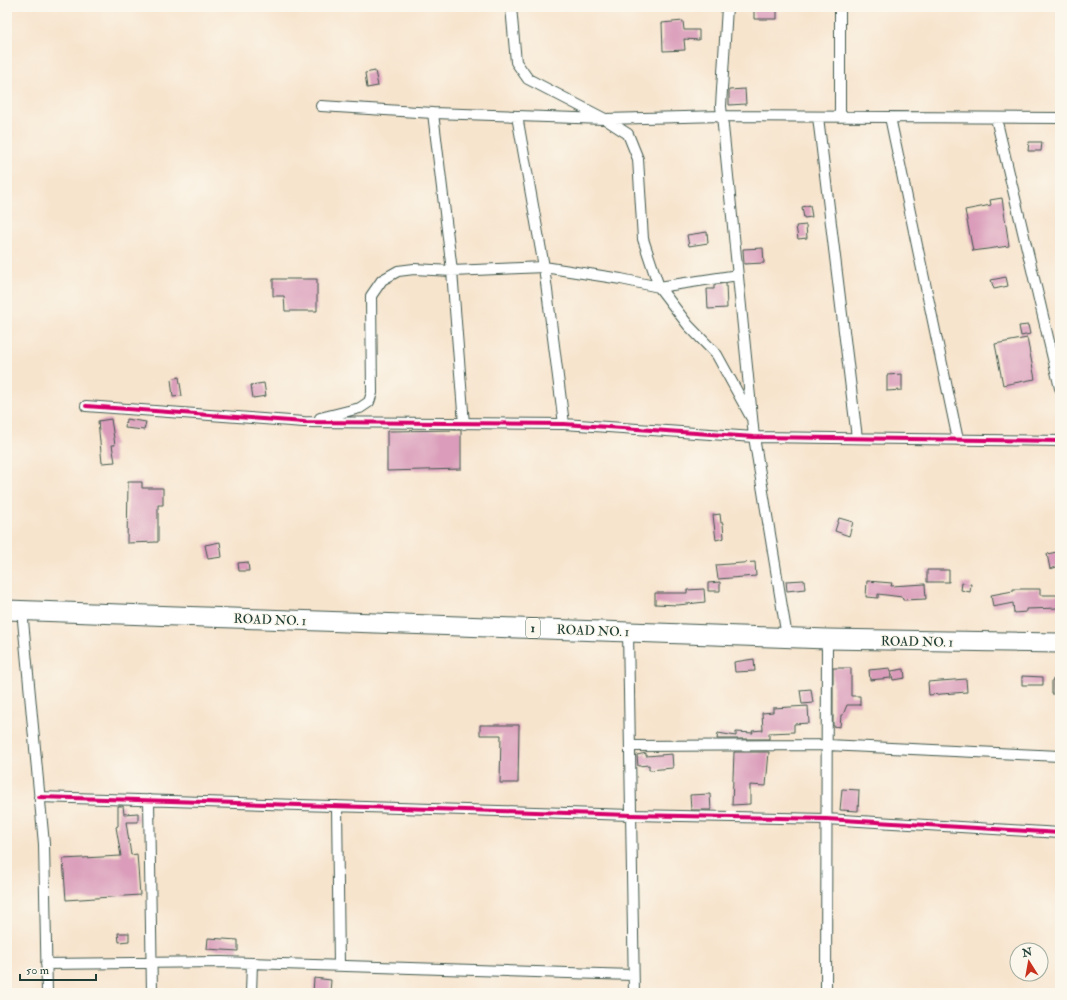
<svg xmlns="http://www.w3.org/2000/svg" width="1067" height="1000" font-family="'IM FELL Double Pica',serif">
<rect width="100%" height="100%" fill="#fbf7ec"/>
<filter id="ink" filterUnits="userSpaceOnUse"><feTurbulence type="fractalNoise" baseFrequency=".025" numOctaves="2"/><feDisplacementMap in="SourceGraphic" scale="8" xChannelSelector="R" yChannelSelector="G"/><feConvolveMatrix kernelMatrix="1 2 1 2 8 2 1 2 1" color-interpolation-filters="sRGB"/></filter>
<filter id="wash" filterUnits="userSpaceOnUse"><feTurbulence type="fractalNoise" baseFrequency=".012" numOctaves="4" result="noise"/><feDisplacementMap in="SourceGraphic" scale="16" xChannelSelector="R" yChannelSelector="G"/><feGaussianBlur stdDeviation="0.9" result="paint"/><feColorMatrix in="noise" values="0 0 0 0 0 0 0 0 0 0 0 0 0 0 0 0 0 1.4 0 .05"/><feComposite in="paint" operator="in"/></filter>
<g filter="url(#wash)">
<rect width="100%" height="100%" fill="#f7e4cd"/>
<g id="blocks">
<path fill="#da9cba" d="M754 7H777V19H754Z
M683 21 684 30H699V40L684 39 685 50 663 51 662 23Z
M375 71 378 86 367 88 365 73Z
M745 89 746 104 729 105V90Z
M1029 142H1042L1041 151H1028Z
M1002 198 1009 246 973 251 965 210 991 205 990 200Z
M810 205 812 217 804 218 802 207Z
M806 225 807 238 798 239 796 226Z
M707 232 708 243 689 246 687 235Z
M763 248 764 263 744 264 743 249Z
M1006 277 1008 286 994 289 991 280Z
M273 279H317V311H285L284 296H273Z
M726 283 727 308 708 309 707 289H714V285Z
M1028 325 1030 334 1021 336 1019 326Z
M1027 338 1035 379 1003 385 995 344Z
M902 374V390L887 391V375Z
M179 377 182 396 173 397 171 379Z
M264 383 266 396 253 398 251 385Z
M111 419 115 445H112L115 462 102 463 98 421Z
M126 419 146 422 144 430 125 428Z
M461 430V469L387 471V431Z
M128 482H142V488H163V505H158V542L127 543Z
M720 514 721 523H723L724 538 716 540 713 515Z
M839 518 853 522 849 536 835 531Z
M220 542 222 557 208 559 205 545Z
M1057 552 1060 566 1050 569 1047 554Z
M248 562 249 571H239L238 563Z
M755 562 756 576 718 579 716 565Z
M927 570H949V582H927Z
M804 580 805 589 787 591 786 581Z
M867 581 892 583 891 586 925 584 926 599 903 600 902 597 878 594V598L866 597Z
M720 582V591H708V583Z
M962 583 971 584 970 592 961 590Z
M704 589 705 602 678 605 655 604V593H687V590Z
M1013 589H1040V595H1060V608L1026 609V612L1014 613 1013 603 993 607 991 595 1013 591Z
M754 659 755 671 735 672 734 662Z
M833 668H851V696H860V705H847L843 715H841L840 727 833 726Z
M890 668 891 678 870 680 869 670Z
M904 669 905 678 893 680 891 671Z
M1022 676 1043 677V685H1022Z
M966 679 967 692 929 695 928 682Z
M1052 680H1060V694H1052Z
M811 689 813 703 802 704 800 690Z
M808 706 809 723 794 724V732L769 733V739H717L718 733 736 736V732L753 733 752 731 763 730 762 713 773 712V708Z
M480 725H519L518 783H500L501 735H480Z
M734 752H769L766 786 750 785V804L732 805Z
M646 753V756L672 754 673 768 649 770V765L638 766 637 755Z
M842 789 859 790 858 811 840 810Z
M710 794 711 810H691L690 795Z
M118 806H123L124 814 138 813V822H126L131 855 137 854 140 895 66 900 63 859 121 856 116 827 118 826Z
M118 933H129V941L119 942Z
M208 938 238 940V951L207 949Z
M314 978 331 980 330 993H313Z"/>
</g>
</g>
<g filter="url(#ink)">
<use href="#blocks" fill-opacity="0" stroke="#3f564b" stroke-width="1"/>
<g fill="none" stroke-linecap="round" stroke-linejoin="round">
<g stroke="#3f564b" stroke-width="12">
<path id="street" d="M511 7 516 62 528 79 605 119 628 134 638 159 643 239 659 287 688 325 717 355 751 417
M727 7 721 106 754 437 787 637
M321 106 433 113 605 119 722 116 1060 118
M433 113 452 271 464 424
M517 116 544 267 564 424
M818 117 857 438
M840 117V7
M890 117 958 440
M996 118 1060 388
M86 406 304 422 564 424 754 437 1060 441
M320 418 360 408 369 402 372 393 371 296 382 280 398 271 414 269 452 271 544 267 621 279 659 287 738 275
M22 610 44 844 47 993
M628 631 634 993
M630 746 827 745 1060 756
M39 797 631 815 826 819 1060 833
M149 800 152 993
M337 806 339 966
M46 964 221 962 633 975
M251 993 252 963
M826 993 827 639"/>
</g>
<g stroke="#3f564b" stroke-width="21">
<path id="highway" d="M7 610 827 639 1060 643"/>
</g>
<use href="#street" stroke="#fff" stroke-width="10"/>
<use href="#highway" stroke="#fff" stroke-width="19"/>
<g stroke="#fbf7ec" stroke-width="6">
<path id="cycleway" d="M86 406 304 422 564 424 754 437 1060 441
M39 797 631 815 826 819 1060 833"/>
</g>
<use href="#cycleway" stroke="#d6006c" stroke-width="4"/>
</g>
</g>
<g text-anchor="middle" stroke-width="3" stroke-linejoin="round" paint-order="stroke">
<rect fill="#fbf7ec" stroke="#61756b" stroke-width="1" x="526" y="618" width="14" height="20" rx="3"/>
<g font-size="12" font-weight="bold" fill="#1f3d34">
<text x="533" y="632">1</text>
</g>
<g font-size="13" fill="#1f3d34" stroke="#fbf7ec">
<text transform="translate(270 619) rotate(2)" y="5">ROAD NO. 1</text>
<text transform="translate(593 630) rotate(2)" y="5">ROAD NO. 1</text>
<text transform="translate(917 641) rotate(1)" y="5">ROAD NO. 1</text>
</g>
</g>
<rect width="1067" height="1000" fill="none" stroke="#fbf7ec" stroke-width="24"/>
<g transform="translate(1029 962) rotate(349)"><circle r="19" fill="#fbf7ec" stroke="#a3ada2"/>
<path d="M0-3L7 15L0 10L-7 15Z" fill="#c8321e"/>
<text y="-6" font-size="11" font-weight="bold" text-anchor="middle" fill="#1f3d34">N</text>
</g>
<path d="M20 974v6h76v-6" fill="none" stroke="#1f3d34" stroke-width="2"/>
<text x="26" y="974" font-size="12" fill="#1f3d34" stroke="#fbf7ec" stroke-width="3" paint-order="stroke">50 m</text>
</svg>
